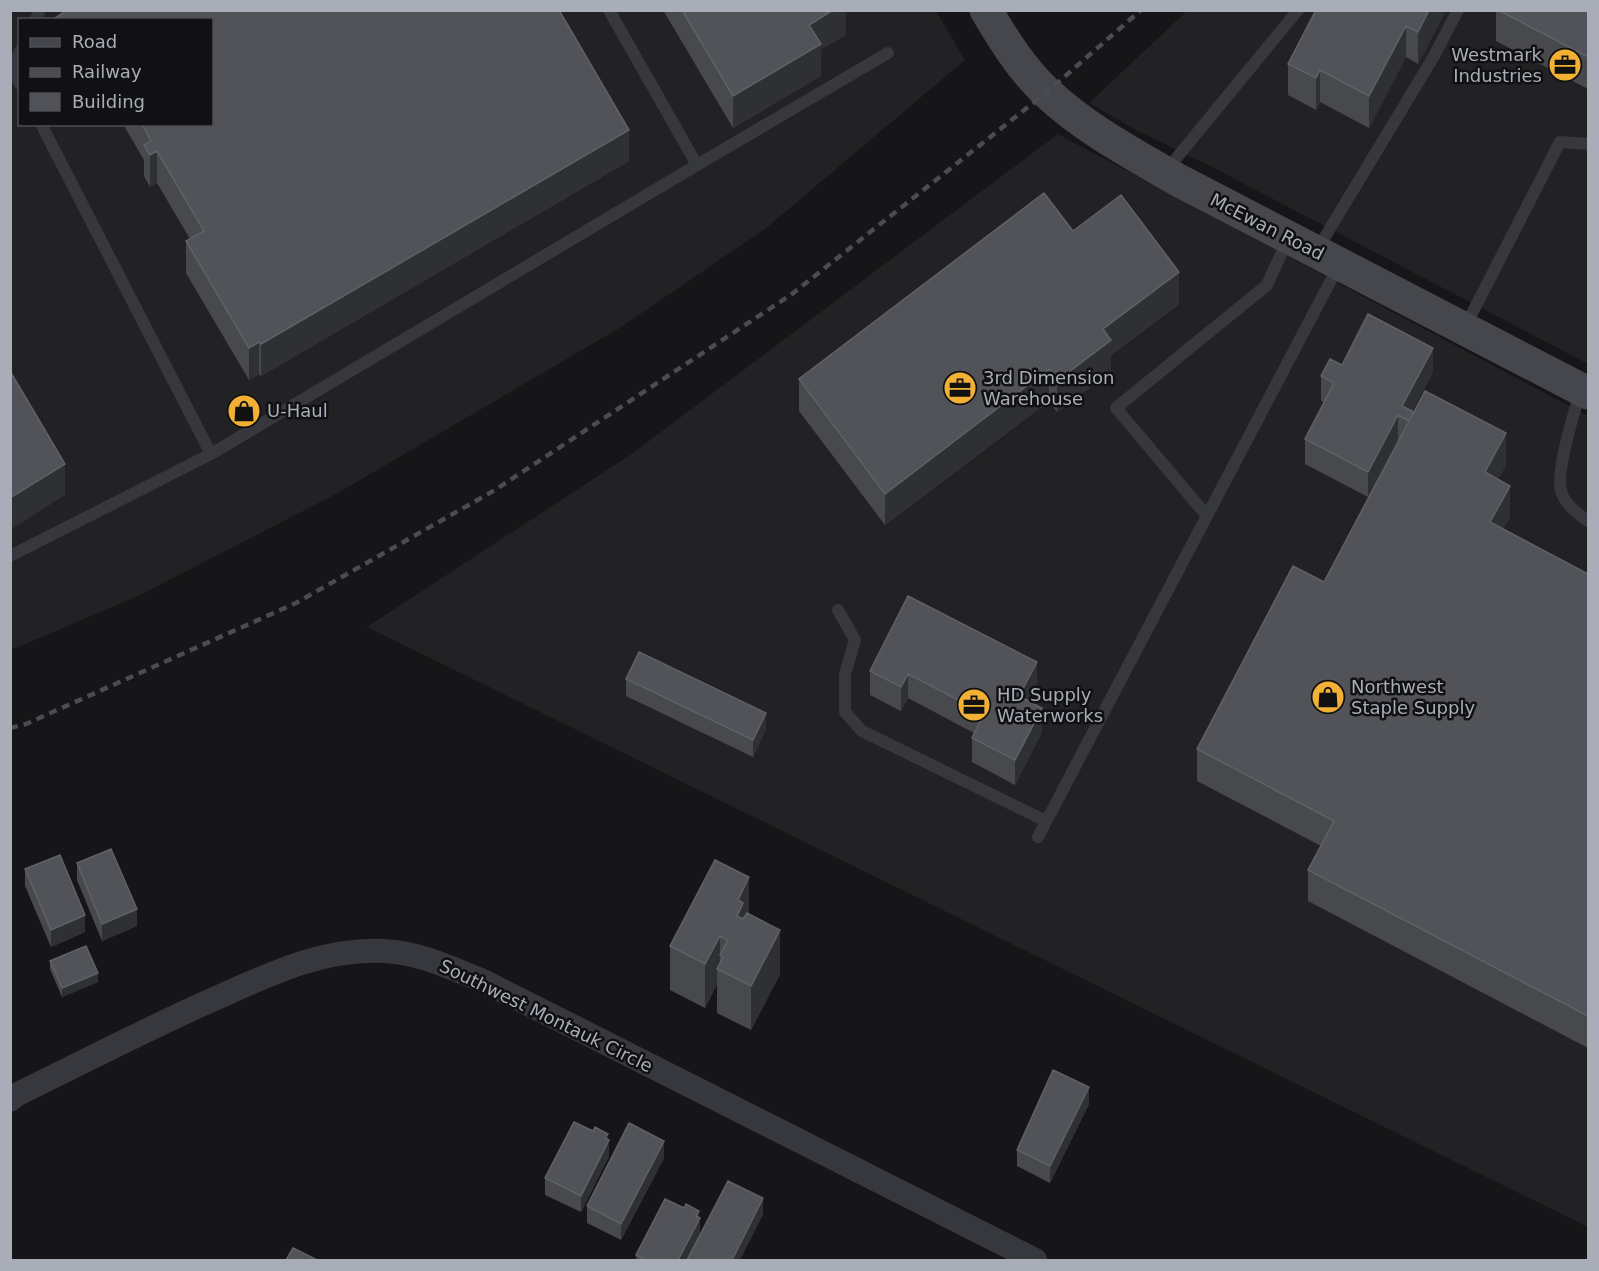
<svg xmlns="http://www.w3.org/2000/svg" width="1599" height="1271" font-family="'DejaVu Sans',sans-serif">
<rect width="100%" height="100%" fill="#161618"/>
<path fill="#222225" fill-rule="evenodd" d="M11 11H936L965 60 765 229 618 329 336 494 138 596 11 650ZM20 20H212V124H20Z
M1187 11H1588V364L1212 167 1134 129 1089 103Z
M1058 134 1588 416V1227L367 627 633 453Z"/>
<g fill="none" stroke-linecap="round" stroke-linejoin="round">
<path stroke="#37383d" stroke-width="12" d="M35 20 40 10
M20 51 11 68 20 84
M41 124 211 454 697 165 609 10
M697 165 888 53
M1165 172 1298 10
M1317 250 1434 56 1458 10
M1465 327 1560 142 1588 144
M1580 392C1574 414 1554 475 1562 494 1567 506 1578 514 1588 521
M1207 516 1116 408 1267 285 1288 239
M10 556 211 454
M838 610 855 640 845 674V712L862 731 1046 821
M1038 837 1339 265"/>
<path stroke="#37383d" stroke-width="24" d="M10 1100 16 1095C79 1064 141 1032 205 1003 262 978 319 948 383 951 418 952 451 968 483 981L1035 1260"/>
<path stroke="#45474d" stroke-width="33" d="M986 10C1003 39 1021 68 1045 91 1084 128 1133 154 1178 180L1588 393"/>
<path stroke="#4a4c52" stroke-width="4.5" stroke-dasharray="8 6" stroke-linecap="butt" d="M10 728 26 724 296 603 495 490 792 294 1047 92 1141 10"/>
</g>
<path fill="#47494d" d="M663 10H846V35L821 49V76L733 128Z
M1316 10H1446L1418 64 1406 57 1369 128 1320 102 1316 110 1288 95V64Z
M1496 10H1588V89L1496 41Z
M123 124H212L629 161 261 376 259 374 249 380 186 273V241L190 239 157 183 150 187 144 176V160Z
M1073 231 1179 304 1111 355V372L1057 412 1049 401 885 525 799 411V379Z
M1342 365 1433 372 1412 411 1506 465 1498 479 1510 517 1503 529 1588 574V1048L1308 901V870L1321 846 1197 781V749L1324 582 1399 440H1398L1368 497 1305 464V439L1324 402 1321 401V376Z
M908 596 1037 686 1029 701 1042 732 1015 785 972 762V738L974 733 908 698 901 711 870 695V671Z
M626 679 766 729 753 757 626 696Z
M77 863 137 926 102 941 77 880Z
M25 869 85 932 51 947 25 886Z
M749 914 780 974 751 1030 717 1013V984L705 1008 670 990V946Z
M50 961 98 982 62 997 50 969Z
M1089 1104 1050 1183 1017 1166V1150Z
M608 1139 609 1156 581 1212 545 1195V1178Z
M664 1158 621 1240 587 1223V1206Z
M699 1217 700 1234 687 1260H636V1255Z"/>
<path fill="#2f3033" d="M833 10H846V35L821 49V76L733 128V96L809 25Z
M1429 10H1446L1418 64V32Z
M1406 26V57L1369 128V96Z
M1320 70V102L1316 110V78Z
M629 130V161L261 376V344Z
M157 151V183L150 187V155Z
M1179 272V304L1111 355V372L1057 412V381L1103 329Z
M259 342V374L249 380V348Z
M1433 348V372L1407 420 1402 406Z
M1049 369V401L885 525V494Z
M1398 415V440L1368 497V472Z
M1506 433V465L1485 504V472Z
M65 464V495L10 530V498Z
M1510 486V517L1490 554V522Z
M1037 662V686L1019 721V696Z
M908 674V698L901 711V687Z
M1042 708V732L1015 785V760Z
M766 713V729L753 757V740Z
M749 877V921L743 933 737 916 738 900Z
M137 909V926L102 941V924Z
M85 915V932L51 947V930Z
M780 930V974L751 1030V986Z
M720 936V970L717 969V984L705 1008V964Z
M98 973V982L62 997V988Z
M1089 1087V1104L1050 1183V1166Z
M608 1134 609 1156 581 1212V1196Z
M664 1141V1158L621 1240V1224Z
M763 1198V1215L740 1260H732Z
M699 1211 700 1234 687 1260H678Z"/>
<path fill="#525359" stroke="#5f6168" stroke-width="1.5" d="M67 10H559L629 130 261 344 259 342 249 348 186 241 204 231 157 151 150 155 144 145 151 141 142 124H212V20H52Z
M682 10H833L809 25 821 44 733 96Z
M1316 10H1429L1418 32 1406 26 1369 96 1320 70 1316 78 1288 64Z
M1498 10H1588V57Z
M1044 193 1073 231 1121 195 1179 272 1103 329 1111 340 1057 381 1049 369 885 494 799 379Z
M1368 314 1433 348 1402 406 1414 412 1409 421 1398 415 1368 472 1305 439 1334 383 1321 376 1330 359 1342 365Z
M10 371 65 464 10 498Z
M1425 391 1506 433 1485 472 1510 486 1490 522 1588 574V1016L1308 870 1334 821 1197 749 1293 566 1324 582Z
M908 596 1037 662 1019 696 1042 708 1015 760 972 738 984 713 908 674 901 687 870 671Z
M639 652 766 713 753 740 626 679Z
M111 849 137 909 102 924 77 863Z
M60 855 85 915 51 930 25 869Z
M715 860 749 877 738 900 743 903 737 916 743 919 747 913 780 930 751 986 717 969 723 957 720 955 728 940 720 936 705 964 670 946Z
M86 946 98 973 62 988 50 961Z
M1053 1070 1089 1087 1050 1166 1017 1150Z
M574 1122 593 1131 595 1127 608 1134 605 1138 609 1140 581 1196 545 1178Z
M629 1123 664 1141 621 1224 587 1206Z
M728 1181 763 1198 732 1260H687Z
M665 1199 684 1208 686 1204 699 1211 696 1216 700 1218 678 1260H646L636 1255Z
M293 1248 317 1260H286Z"/>
<defs>
<g id="office-disc" transform="scale(1.725)"><circle r="9.5" fill="#f2b134" stroke="#111113"/><path d="M-6-3h4V-5.5h4V-3h4V5H-6ZM-1-4.5V-3h2v-1.5ZM-6 0V1H6V0Z" fill="#111"/></g>
<g id="shop-disc" transform="scale(1.725)"><circle r="9.5" fill="#f2b134" stroke="#111113"/><path d="M-5-2.5h2.3a2.7 3.5 0 0 1 5.4 0H5L5.5 6h-11ZM-1.5-2.5h3a1.5 2.3 0 0 0-3 0Z" fill="#111"/></g>
</defs>
<g fill-rule="evenodd">
<use href="#office-disc" x="1565" y="65"/>
<use href="#office-disc" x="960" y="388"/>
<use href="#shop-disc" x="244" y="411"/>
<use href="#shop-disc" x="1328" y="697"/>
<use href="#office-disc" x="974" y="705"/>
</g>
<g text-anchor="middle" stroke-width="5" stroke-linejoin="round" paint-order="stroke">
<g font-size="18" fill="#a8adb8" stroke="#111113" text-anchor="start">
<text x="1542" y="61" text-anchor="end">Westmark<tspan x="1542" dy="21">Industries</tspan></text>
<text x="983" y="384">3rd Dimension<tspan x="983" dy="21">Warehouse</tspan></text>
<text x="267" y="417">U-Haul</text>
<text x="1351" y="693">Northwest<tspan x="1351" dy="21">Staple Supply</tspan></text>
<text x="997" y="701">HD Supply<tspan x="997" dy="21">Waterworks</tspan></text>
</g>
<g font-size="18" fill="#a8adb8" stroke="#111113">
<text transform="translate(1267 227) rotate(27)" y="6">McEwan Road</text>
<text transform="translate(546 1016) rotate(26)" y="6">Southwest Montauk Circle</text>
</g>
</g>
<rect width="1599" height="1271" fill="none" stroke="#a8adb8" stroke-width="24"/>
<rect x="18" y="18" width="195" height="108" fill="#111113" stroke="#4d4f55" stroke-width="1.5"/>
<rect x="30" y="38" width="30" height="9" fill="#45474d" stroke="#4d4f55" stroke-width="1.5"/>
<text x="72" y="48" font-size="18" fill="#a8adb8">Road</text>
<rect x="30" y="68" width="30" height="9" fill="#4a4c52" stroke="#4d4f55" stroke-width="1.5"/>
<text x="72" y="78" font-size="18" fill="#a8adb8">Railway</text>
<rect x="30" y="93" width="30" height="18" fill="#525359" stroke="#4d4f55" stroke-width="1.5"/>
<text x="72" y="108" font-size="18" fill="#a8adb8">Building</text>
</svg>
